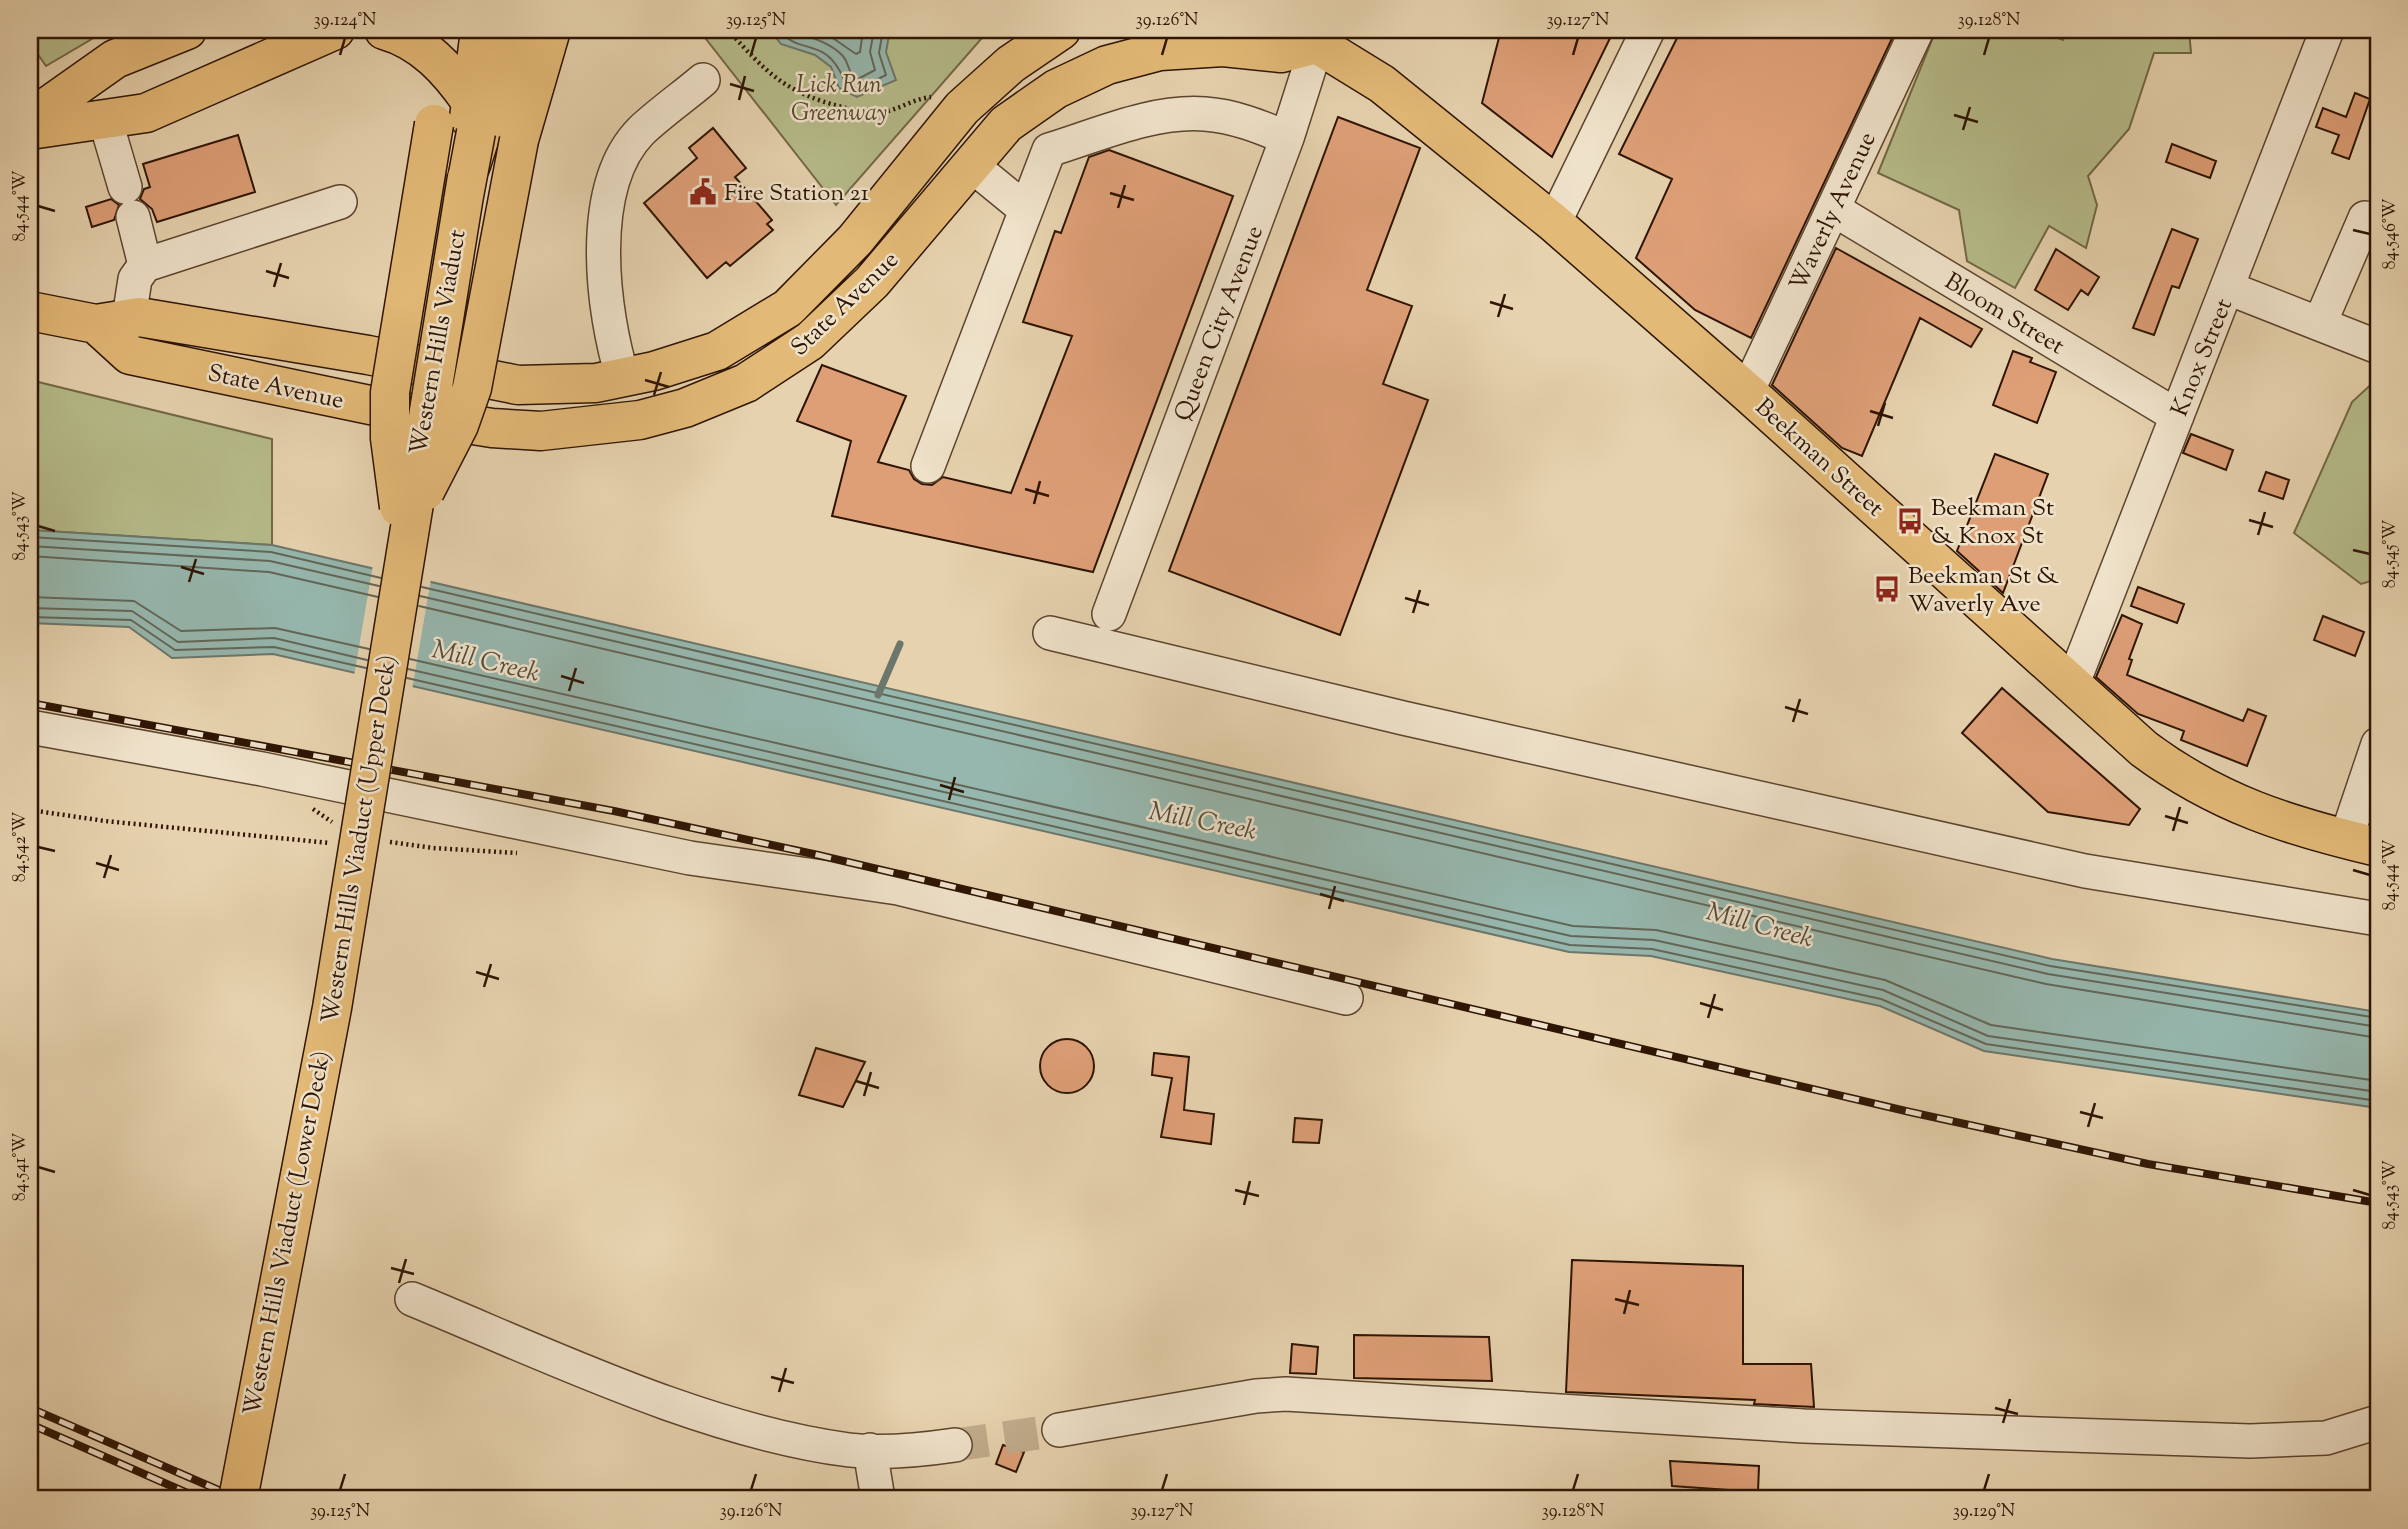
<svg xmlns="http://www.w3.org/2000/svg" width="2408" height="1529" font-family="'Sorts Mill Goudy',serif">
<rect width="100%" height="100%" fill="#e6d2ae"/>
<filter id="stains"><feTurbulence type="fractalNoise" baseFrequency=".00286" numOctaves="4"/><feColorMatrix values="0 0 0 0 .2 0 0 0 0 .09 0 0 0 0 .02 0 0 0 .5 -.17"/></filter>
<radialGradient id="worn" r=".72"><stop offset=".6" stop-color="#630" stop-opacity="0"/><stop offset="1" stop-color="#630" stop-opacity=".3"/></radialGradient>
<path fill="#b6bb8a" stroke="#726846" stroke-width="2" d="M30 30H107L46 66 30 43Z
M699 30H989L836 205Z
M1936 30H2037L2063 40 2068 30H2189L2191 53H2154L2129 129 2088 176 2097 205 2086 248 2049 226 2015 288 1967 261 1959 210 1878 173Z
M2378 378V579L2361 584 2294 533 2352 402Z
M30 380 272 439V545L30 530Z"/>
<path fill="#96b7ae" stroke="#6c766a" stroke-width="2" d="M770 30H890L886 52 896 80 857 97 839 88 831 67 815 55 781 44Z
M30 530 272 545 2052 959 2378 1012V1108L1984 1051 1880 1006 1651 956 1569 952 273 654 172 658 129 627 30 623Z"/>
<path fill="#e6d2ae" d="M373 565 431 579 412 690 354 676Z"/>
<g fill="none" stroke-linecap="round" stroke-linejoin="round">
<path stroke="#626658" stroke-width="2" d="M779 30C800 57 826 34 845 82L858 89 886 75 879 53 883 30
M790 30C808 37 828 41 842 55 850 63 847 74 858 79L875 70 870 52 874 30
M821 30 856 54 860 52 863 30
M30 537 271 552 381 578
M30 546 270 561 379 586
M30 556 269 572 378 597
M422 587 2050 966 2378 1018
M420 596 2048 974 2378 1027
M30 597 134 601 181 631 275 628 369 649
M419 606 2046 984 2378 1038
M30 608 132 611 178 642 274 638 367 660
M30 617 131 620 175 650 274 647 366 668
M410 659 1573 926 1656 930 1885 980 1991 1025 2378 1081
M408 669 1571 936 1654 940 1883 990 1988 1036 2378 1092
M407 678 1570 945 1652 949 1881 999 1986 1044 2378 1101"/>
<path stroke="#6c766a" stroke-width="7" d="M878 695 900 644"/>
</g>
<path fill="#de9f77" stroke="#2e1403" stroke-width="2" d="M1501 30H1614L1552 157 1482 103Z
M1681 30H1896L1751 338 1695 310 1636 258 1672 179 1619 154Z
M2355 93 2370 99 2349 159 2332 153 2339 135 2316 127 2323 108 2346 117Z
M1338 117 1420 148 1367 290 1412 306 1383 384 1428 400 1340 635 1169 571Z
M713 128 746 168 735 177 772 220 767 224 773 230 730 266 726 262 707 278 644 203 697 158 689 148Z
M238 135 255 192 157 222 152 209 140 199 144 189 150 187 143 164Z
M2172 144 2216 161 2210 178 2166 162Z
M1109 150 1233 196 1093 572 832 516 851 441 797 421 822 365 906 396 878 462 909 470 914 479 922 484 932 485 943 477 1011 493 1072 336 1023 322 1055 231 1061 233 1089 157Z
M111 199 119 205 114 220 92 227 86 207Z
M2172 229 2198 239 2179 288 2172 286 2154 335 2133 328Z
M1836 248 1982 329 1971 347 1920 318 1862 456 1842 448 1772 385Z
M2056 249 2099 277 2088 295 2081 290 2068 310 2035 290Z
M2013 351 2032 358 2030 362 2056 372 2037 423 1993 405Z
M2191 434 2233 450 2226 470 2183 453Z
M1995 454 2048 474 2003 593 1957 551Z
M2266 472 2289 480 2283 499 2259 491Z
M2138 587 2184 604 2177 623 2131 606Z
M2122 615 2142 624 2129 659 2132 660 2127 675 2243 721 2248 709 2266 716 2247 766 2181 740 2184 731 2138 714 2096 677Z
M2323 616 2364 632 2355 656 2314 640Z
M2002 688 2140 809 2129 825 2048 812 1962 733Z
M1040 1066a27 27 0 1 1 54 0a27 27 0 1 1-54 0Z
M816 1048 865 1062 843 1107 799 1095Z
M1154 1053 1189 1057 1184 1110 1214 1114 1211 1144 1161 1137 1172 1078 1152 1075Z
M1295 1118 1322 1120 1319 1143 1293 1142Z
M1572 1260 1743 1266V1364H1811L1814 1407 1754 1404 1755 1400 1566 1392Z
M1354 1335 1489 1337 1492 1381 1354 1378Z
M1292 1344 1318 1347 1316 1374 1290 1373Z
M1003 1445 1024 1452 1016 1472 996 1464Z
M1670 1461 1759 1466 1758 1492 1672 1486Z"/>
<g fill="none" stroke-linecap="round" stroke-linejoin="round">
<path stroke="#c1ac8c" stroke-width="33" stroke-dasharray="33 17" stroke-linecap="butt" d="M955 1445 1059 1430"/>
<g stroke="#5c442e" stroke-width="36">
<path id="minor" d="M105 119 125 187
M970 164 1025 209
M1833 209 2177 416
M133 217 145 265
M1554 223 1648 30
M2228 288 2378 347
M139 317 131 305 135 279 145 265 340 202
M2320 323 2365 218
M623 379C602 311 586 187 641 131 660 113 683 97 703 80
M1747 392 1917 30
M928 466 1049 150C1098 135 1153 110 1205 114 1234 116 1261 127 1287 138
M1109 614 1287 138 1317 44
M1050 633 1403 718 2085 871 2378 919
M2073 683 2327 30
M30 727 262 769 690 858 898 888 1346 998
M2346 839 2378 744
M412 1299C548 1355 704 1431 849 1450 884 1454 921 1450 955 1445
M1059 1430 1256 1396 1286 1394 1804 1426 2250 1441 2326 1438 2378 1422
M870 1450 878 1499"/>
</g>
<g stroke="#2e1403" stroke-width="41">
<path id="major" d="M384 30C423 41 449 70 471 102
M1303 30 1317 44 1382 84 1554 223 1747 392 2144 749C2218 804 2289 826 2378 847
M469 118 480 30
M30 119 115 59 187 30
M30 130 146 113 335 30
M519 140 551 30
M471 165 499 78 520 30
M30 311 96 324 139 317 368 355 518 385 596 383 654 371 717 351 788 308 855 240 962 108 1011 64 1061 30
M96 324 130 355 442 420 492 428 541 431 640 420 685 408 746 383 810 341 872 282 1006 124 1056 89 1107 65 1160 51 1223 47 1281 53 1317 44"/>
</g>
<path stroke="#2e1403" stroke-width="4.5" stroke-dasharray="2 3.5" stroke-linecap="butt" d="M728 30C767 73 784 92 842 107 854 110 872 114 885 112 901 108 914 99 931 97
M313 809 332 822
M30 810 105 821 330 843
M390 842 433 848 517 853"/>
<use href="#minor" stroke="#efe2ca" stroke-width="33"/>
<use href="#major" stroke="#e3b977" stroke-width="38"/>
<g stroke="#2e1403" stroke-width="8">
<path id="rail" d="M30 703 614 811 818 855 1910 1112 2148 1164 2378 1203
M30 1408 239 1499
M30 1424 201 1499"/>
</g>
<use href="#rail" stroke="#efe2ca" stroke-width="5" stroke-dasharray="16" stroke-linecap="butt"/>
<g stroke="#2e1403" stroke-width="41" stroke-linecap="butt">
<path id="major-bridge" d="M463 201 476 132
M425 491 459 425 472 388 519 140
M399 507 390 438V392L434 124
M238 1499 332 1008 467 177"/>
</g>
<use href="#major-bridge" stroke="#e3b977" stroke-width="38"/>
</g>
<path fill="none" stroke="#2e1403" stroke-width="2.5" d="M340 55 345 38M751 55 756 38M1162 55 1167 38M1573 55 1578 38M1984 55 1989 38M730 84 754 91M739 100 745 76M1954 115 1978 122M1963 130 1970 107M1110 193 1134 200M38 206 55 211M1118 208 1125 185M2353 230 2370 234M266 271 289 278M274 287 281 263M1490 302 1513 309M1498 317 1505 294M645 380 669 387M654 395 661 372M1870 411 1893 418M1878 426 1885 403M1025 489 1049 496M1034 504 1040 481M2249 520 2273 527M38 526 55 531M2258 535 2265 512M2353 550 2370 554M181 567 204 574M189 582 196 559M1405 598 1429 605M1413 613 1420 590M561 676 584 683M569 691 576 668M1785 707 1808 714M1793 722 1800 699M940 785 964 792M949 800 955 777M2165 816 2188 823M2173 831 2180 807M38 847 55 851M96 863 119 870M2353 870 2370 875M104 878 111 855M1320 894 1344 901M1329 909 1335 886M476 972 499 979M484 987 491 964M1700 1003 1723 1010M1708 1018 1715 994M856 1081 879 1088M864 1096 871 1072M2080 1112 2103 1118M2088 1127 2095 1103M38 1167 55 1172M1235 1190 1259 1196M2353 1190 2370 1195M1244 1205 1250 1181M391 1268 414 1274M399 1283 406 1259M1615 1299 1639 1305M1624 1314 1630 1290M771 1377 794 1383M779 1392 786 1368M1995 1408 2018 1414M2003 1423 2010 1399M340 1490 345 1474M751 1490 756 1474M1162 1490 1167 1474M1573 1490 1578 1474M1984 1490 1989 1474"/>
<defs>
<g id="civic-bare" transform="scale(2.1)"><path d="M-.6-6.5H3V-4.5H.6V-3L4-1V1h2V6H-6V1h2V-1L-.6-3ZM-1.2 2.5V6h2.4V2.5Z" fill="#8f2418" stroke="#efe2ca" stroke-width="2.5" paint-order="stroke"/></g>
<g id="bus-bare" transform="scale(2.1)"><path d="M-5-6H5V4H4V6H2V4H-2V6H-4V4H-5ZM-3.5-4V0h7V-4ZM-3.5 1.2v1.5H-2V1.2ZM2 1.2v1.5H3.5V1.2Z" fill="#8f2418" stroke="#efe2ca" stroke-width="2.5" paint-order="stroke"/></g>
</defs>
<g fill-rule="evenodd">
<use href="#civic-bare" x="703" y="192"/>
<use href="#bus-bare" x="1910" y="521"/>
<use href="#bus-bare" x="1887" y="589"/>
</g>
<g text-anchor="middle" stroke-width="5" stroke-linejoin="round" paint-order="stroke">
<g font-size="24" font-style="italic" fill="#57462c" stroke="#efe2ca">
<text x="839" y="92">Lick Run<tspan x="839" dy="28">Greenway</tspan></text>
</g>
<g font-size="24" fill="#2e1403" stroke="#efe2ca" text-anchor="start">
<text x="724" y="200">Fire Station 21</text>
<text x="1931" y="515">Beekman St<tspan x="1931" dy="28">&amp; Knox St</tspan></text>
<text x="1908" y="583">Beekman St &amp;<tspan x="1908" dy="28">Waverly Ave</tspan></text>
</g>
<g font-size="24" fill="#2e1403" stroke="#efe2ca">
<text transform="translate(1832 211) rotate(-65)" y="8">Waverly Avenue</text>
<text transform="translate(844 303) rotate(-44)" y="8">State Avenue</text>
<text transform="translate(2005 313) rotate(31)" y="8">Bloom Street</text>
<text transform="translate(1218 323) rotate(-69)" y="8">Queen City Avenue</text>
<text transform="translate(437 342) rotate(-80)" y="8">Western Hills Viaduct</text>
<text transform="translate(2201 357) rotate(-68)" y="8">Knox Street</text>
<text transform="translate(276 386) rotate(12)" y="8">State Avenue</text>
<text transform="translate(1820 457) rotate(42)" y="8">Beekman Street</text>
<text transform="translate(358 839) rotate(-81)" y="8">Western Hills Viaduct (Upper Deck)</text>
<text transform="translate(286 1233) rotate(-79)" y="8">Western Hills Viaduct (Lower Deck)</text>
</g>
<g font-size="26" font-style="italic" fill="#524d3f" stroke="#efe2ca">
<text transform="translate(486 660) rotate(13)" y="9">Mill Creek</text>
<text transform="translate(1203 820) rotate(11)" y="9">Mill Creek</text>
<text transform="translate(1760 924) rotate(15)" y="9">Mill Creek</text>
</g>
</g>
<rect width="2408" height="1529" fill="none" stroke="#e6d2ae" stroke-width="77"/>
<rect x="38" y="38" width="2332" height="1452" fill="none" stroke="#2e1403" stroke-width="2.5"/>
<g font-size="18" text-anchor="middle" fill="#2e1403">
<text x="345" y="25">39.124°N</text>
<text x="756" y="25">39.125°N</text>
<text x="1167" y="25">39.126°N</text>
<text x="1578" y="25">39.127°N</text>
<text x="1989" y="25">39.128°N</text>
<text transform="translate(19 206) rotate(-90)" y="6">84.544°W</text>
<text transform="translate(2389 234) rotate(-90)" y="6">84.546°W</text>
<text transform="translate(19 526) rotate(-90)" y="6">84.543°W</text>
<text transform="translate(2389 554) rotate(-90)" y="6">84.545°W</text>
<text transform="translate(19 847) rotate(-90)" y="6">84.542°W</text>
<text transform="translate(2389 875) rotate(-90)" y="6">84.544°W</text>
<text transform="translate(19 1167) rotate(-90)" y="6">84.541°W</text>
<text transform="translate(2389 1195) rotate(-90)" y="6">84.543°W</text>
<text x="340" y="1516">39.125°N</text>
<text x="751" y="1516">39.126°N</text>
<text x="1162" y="1516">39.127°N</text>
<text x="1573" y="1516">39.128°N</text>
<text x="1984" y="1516">39.129°N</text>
</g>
<rect width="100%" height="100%" filter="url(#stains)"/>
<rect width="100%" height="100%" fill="url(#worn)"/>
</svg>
